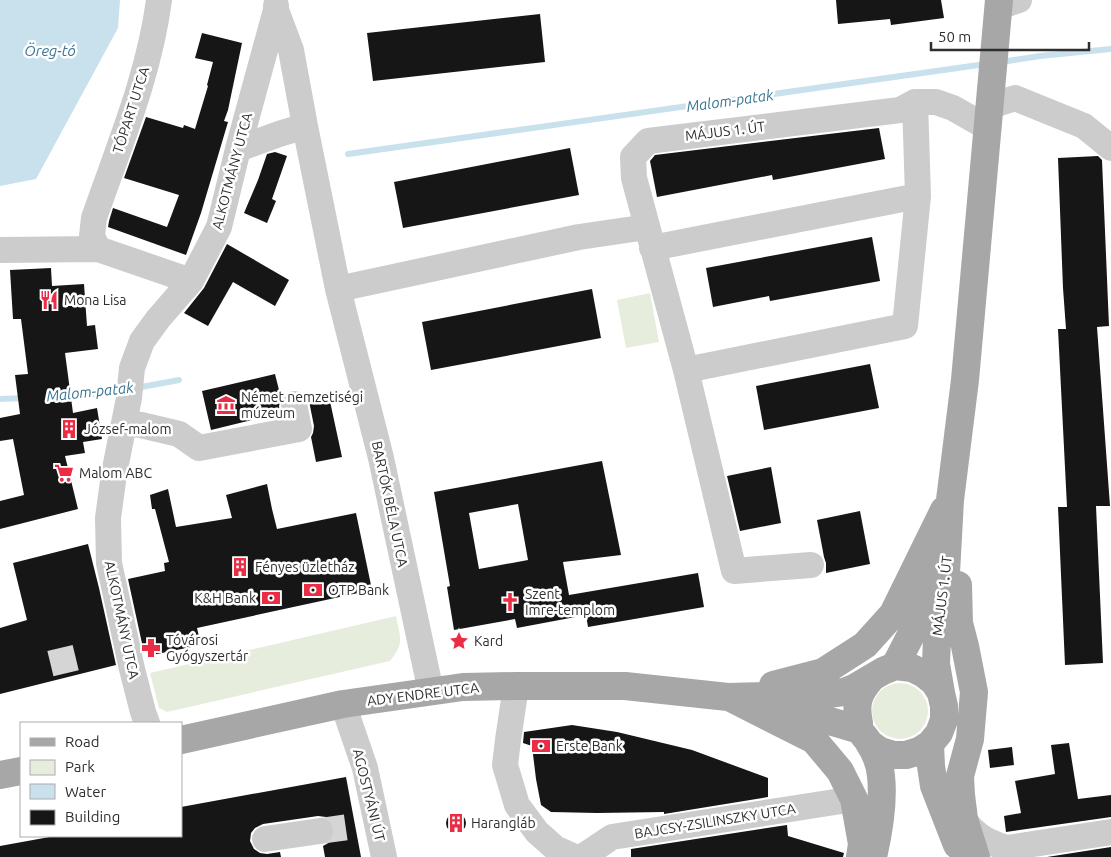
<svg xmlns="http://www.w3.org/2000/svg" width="1111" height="857" font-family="Ubuntu,sans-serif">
<rect width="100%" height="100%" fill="#fff"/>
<path fill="#e6eddc" d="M650 293 659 342 626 348 617 300Z
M396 616C400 639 405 642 390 661L167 712 159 708 150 673Z
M872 711a28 28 0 1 1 56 0a28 28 0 1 1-56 0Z"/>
<path fill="#c8e1ed" d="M0 0H120L118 28 36 179 0 186Z"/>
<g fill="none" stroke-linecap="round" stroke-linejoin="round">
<path stroke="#c8e1ed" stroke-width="6" d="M1001 62 1040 56 1111 49
M348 154 986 64
M136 388 179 380
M64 396 102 394 123 390
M0 399 26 398"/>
</g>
<path fill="#161616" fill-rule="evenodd" d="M836 0H941L944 18 891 25 890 19 838 24Z
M540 14 545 62 373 81 367 33Z
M202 33 242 43 228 110 224 121 228 122 201 213 186 255 108 227 109 221 113 208 167 227 179 195 124 178 146 117 183 128 184 125 195 129 208 86 207 85 213 62 195 58Z
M879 128 885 159 773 180 772 175 657 197 650 161 655 155Z
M570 148 579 195 403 228 394 182Z
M275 152 287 156 272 199 276 201 267 223 244 213 258 180 267 154Z
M1098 156 1102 160 1109 326 1097 327 1110 506H1096L1103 663 1065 665 1058 507H1067L1058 329H1066L1063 288 1058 158Z
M872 237 880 281 770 301 769 296 713 307 706 268Z
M227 244 289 280 275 306 233 282 208 326 184 313 204 288Z
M51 268 52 286 84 284 87 326 95 325 98 349 65 353 73 413 97 408 102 439 83 442 85 453 65 456 78 509 0 529V501L24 495 13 439 0 441V418L20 414 15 375 28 374 21 319H13L10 270Z
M592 289 601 338 431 370 422 322Z
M870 364 879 408 764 430 756 386Z
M275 374 281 398 279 406 280 413 211 430 202 391Z
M328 392 342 457 316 462 311 437 313 433 314 426 309 401 307 397Z
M602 461 621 555 563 562 569 595 698 573 704 607 588 627 586 615 517 628 515 619 454 630 447 587 450 586 434 492ZM518 504 528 560 479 569 469 513Z
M771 467 781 523 740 531 727 476Z
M267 484 272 509 277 529 356 513 372 590 197 628 201 645 152 655 143 648 128 579 165 571 164 563 169 562 155 509H152L150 495 168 489 176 527 232 518 226 495Z
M860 511 870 564 826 573V563L824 557 817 520Z
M88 544 99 588 116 665 0 694V628L27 620 13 563Z
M572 725 617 732 692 750 768 778V797L664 814V812L597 813 551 812 541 805 536 779 532 746 523 743 524 732Z
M1069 743 1078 799 1111 795V817L1006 832 1004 816 1021 813 1015 781 1055 774 1051 745Z
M1012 747 1014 765 990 768 988 750Z
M346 777 361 857H325L323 846 330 842 334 837 335 828 331 821 326 817 318 816 263 824 255 828 251 833 250 841 254 849 260 853 267 854 280 852 281 857H0V846L55 836H181V807Z
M446 823a10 10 0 1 1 20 0a10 10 0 1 1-20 0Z
M787 825 788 836 844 853 843 857H631V849Z
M1111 847V857H1047Z"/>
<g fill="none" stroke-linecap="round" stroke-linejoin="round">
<path stroke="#d5d5d5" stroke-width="26" stroke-dasharray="26 13" stroke-linecap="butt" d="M60 648 67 677
M320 831 355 826"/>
<path stroke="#ccc" stroke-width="26" d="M276 6V10L291 50 305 126 338 289 381 458 431 692
M999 7 1019 0
M991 106 1015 98 1084 126 1111 148
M238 149 279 134 305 126
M652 248 918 196
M98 249 92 236 94 218C119 146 149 76 159 0
M0 250 98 249 191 281
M338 289 579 237 647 227
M686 370 905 326 918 196 915 102
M124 423 141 425 179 434 199 448 299 429 294 404
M811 565 734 571 686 370 634 178 633 157 648 141 900 110 915 102H936L953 108 988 128
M516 686 508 740 505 765 517 805 537 832 555 848 575 857
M343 704 365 768 384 857
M147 723 143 712 132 669 109 563 108 518 114 474 129 398 132 368 142 341 158 319 191 281 219 227 238 149 276 10
M964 819C967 823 970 828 974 831 983 840 996 845 1007 848L1111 832
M265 839 320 831
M582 857 612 837 854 799"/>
<path stroke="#a7a7a7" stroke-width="28" d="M958 585 959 623 965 646 974 692 970 739 960 776 961 795 964 819 976 857
M895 666 913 631 932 564
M870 680C858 694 855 704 859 723 859 725 859 728 860 730 862 735 867 738 869 743 875 752 880 765 881 776 884 803 879 831 873 857
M773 685 823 672 865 645 893 614 944 510
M941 693 936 664 937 638 941 619 946 573 950 500 965 380 999 0
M731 698 814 740 840 771 854 799 862 844 860 857
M771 707 823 719 860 730
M181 740 343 704 463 687 516 686H625L728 697 827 694 844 692 854 688 883 671 895 666 912 668 924 674 934 682 941 693 944 706V720L939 733 930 744 919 751 906 755H893L880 751 869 743
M930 744 931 766 934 786 957 845
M0 775 21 771"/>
</g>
<defs>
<g id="restaurant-bare" transform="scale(1.5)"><path d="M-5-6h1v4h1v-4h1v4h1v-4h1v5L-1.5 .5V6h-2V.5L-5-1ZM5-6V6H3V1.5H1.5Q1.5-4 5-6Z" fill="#ea2d45" stroke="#fff" stroke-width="2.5" paint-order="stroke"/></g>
<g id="museum-bare" transform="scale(1.5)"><path d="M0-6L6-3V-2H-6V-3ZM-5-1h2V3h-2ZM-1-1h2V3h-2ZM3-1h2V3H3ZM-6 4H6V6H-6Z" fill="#ea2d45" stroke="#fff" stroke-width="2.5" paint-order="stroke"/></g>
<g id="building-bare" transform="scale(1.5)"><path d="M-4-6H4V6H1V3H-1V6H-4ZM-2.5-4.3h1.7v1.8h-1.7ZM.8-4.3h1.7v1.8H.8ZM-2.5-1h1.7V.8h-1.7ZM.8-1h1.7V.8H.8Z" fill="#ea2d45" stroke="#fff" stroke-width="2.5" paint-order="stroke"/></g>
<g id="supermarket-bare" transform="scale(1.5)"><path d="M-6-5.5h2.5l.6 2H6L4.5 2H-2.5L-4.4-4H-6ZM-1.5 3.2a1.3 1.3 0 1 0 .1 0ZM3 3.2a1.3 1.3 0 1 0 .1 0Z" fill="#ea2d45" stroke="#fff" stroke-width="2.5" paint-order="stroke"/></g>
<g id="bank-bare" transform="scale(1.5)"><path d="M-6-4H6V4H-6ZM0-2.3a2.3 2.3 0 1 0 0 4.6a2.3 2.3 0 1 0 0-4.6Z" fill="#ea2d45" stroke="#fff" stroke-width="2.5" paint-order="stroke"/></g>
<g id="church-bare" transform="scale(1.5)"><path d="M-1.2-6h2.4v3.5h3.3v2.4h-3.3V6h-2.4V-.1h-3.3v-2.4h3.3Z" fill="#ea2d45" stroke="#fff" stroke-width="2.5" paint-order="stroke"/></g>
<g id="sight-bare" transform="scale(1.5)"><path d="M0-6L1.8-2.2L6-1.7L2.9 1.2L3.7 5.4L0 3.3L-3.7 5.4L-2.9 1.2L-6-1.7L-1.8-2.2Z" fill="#ea2d45" stroke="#fff" stroke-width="2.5" paint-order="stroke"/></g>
<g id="pharmacy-bare" transform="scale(1.5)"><path d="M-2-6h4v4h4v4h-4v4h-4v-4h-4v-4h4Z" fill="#ea2d45" stroke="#fff" stroke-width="2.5" paint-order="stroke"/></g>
</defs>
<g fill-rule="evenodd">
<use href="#restaurant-bare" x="49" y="300"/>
<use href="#museum-bare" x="226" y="405"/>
<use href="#building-bare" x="69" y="429"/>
<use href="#supermarket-bare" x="64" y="473"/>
<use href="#building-bare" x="240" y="567"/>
<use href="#bank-bare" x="313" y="590"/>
<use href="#bank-bare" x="271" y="598"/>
<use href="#church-bare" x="510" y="602"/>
<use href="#sight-bare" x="459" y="641"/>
<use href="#pharmacy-bare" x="151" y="648"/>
<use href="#bank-bare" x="541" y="746"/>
<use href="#building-bare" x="456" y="823"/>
</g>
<g text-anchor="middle" stroke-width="5" stroke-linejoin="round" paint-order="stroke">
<g font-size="14" fill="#2f2f2f" stroke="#fff">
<text transform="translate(131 110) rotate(-72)" y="5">TÓPART UTCA</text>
<text transform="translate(725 131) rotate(-7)" y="5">MÁJUS 1. ÚT</text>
<text transform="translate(232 171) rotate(-75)" y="5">ALKOTMÁNY UTCA</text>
<text transform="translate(390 504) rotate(78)" y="5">BARTÓK BÉLA UTCA</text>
<text transform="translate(942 596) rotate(-83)" y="5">MÁJUS 1. ÚT</text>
<text transform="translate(122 620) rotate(78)" y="5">ALKOTMÁNY UTCA</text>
<text transform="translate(423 694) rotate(-7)" y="5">ADY ENDRE UTCA</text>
<text transform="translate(369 795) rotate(76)" y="5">AGOSTYÁNI ÚT</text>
<text transform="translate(715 821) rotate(-9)" y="5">BAJCSY-ZSILINSZKY UTCA</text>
</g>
<g font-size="14" fill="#2f2f2f" stroke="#fff" text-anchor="start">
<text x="64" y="305">Mona Lisa</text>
<text x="241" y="402">Német nemzetiségi<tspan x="241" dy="16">múzeum</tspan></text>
<text x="84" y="434">József-malom</text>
<text x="79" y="478">Malom ABC</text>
<text x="255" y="572">Fényes üzletház</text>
<text x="328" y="595">OTP Bank</text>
<text x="525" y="599">Szent<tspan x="525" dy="16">Imre-templom</tspan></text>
<text x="256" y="603" text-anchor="end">K&amp;H Bank</text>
<text x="166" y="645">Tóvárosi<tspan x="166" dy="16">Gyógyszertár</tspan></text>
<text x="474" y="646">Kard</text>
<text x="556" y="751">Erste Bank</text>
<text x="471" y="828">Harangláb</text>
</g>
<g font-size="15" font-style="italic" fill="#3a7694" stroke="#fff">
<text x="50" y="56">Öreg-tó</text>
<text transform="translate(730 101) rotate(-8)" y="5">Malom-patak</text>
<text transform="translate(90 392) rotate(-6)" y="5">Malom-patak</text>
</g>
</g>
<rect x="20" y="722" width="162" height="115" fill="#ffffff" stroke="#acacac"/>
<rect x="30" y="738" width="25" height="8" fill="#a7a7a7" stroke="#acacac"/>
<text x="65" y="747" font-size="15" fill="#2f2f2f">Road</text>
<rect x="30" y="760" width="25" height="15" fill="#e6eddc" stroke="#acacac"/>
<text x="65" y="772" font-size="15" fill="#2f2f2f">Park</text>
<rect x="30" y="784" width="25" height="15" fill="#c8e1ed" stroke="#acacac"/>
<text x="65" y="797" font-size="15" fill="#2f2f2f">Water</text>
<rect x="30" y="810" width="25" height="15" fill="#161616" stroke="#acacac"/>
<text x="65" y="822" font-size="15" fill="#2f2f2f">Building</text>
<path d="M931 42v8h158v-8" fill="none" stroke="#2f2f2f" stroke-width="2.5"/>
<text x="938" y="42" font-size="15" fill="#2f2f2f" stroke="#ffffff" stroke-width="4" paint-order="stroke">50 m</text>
</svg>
